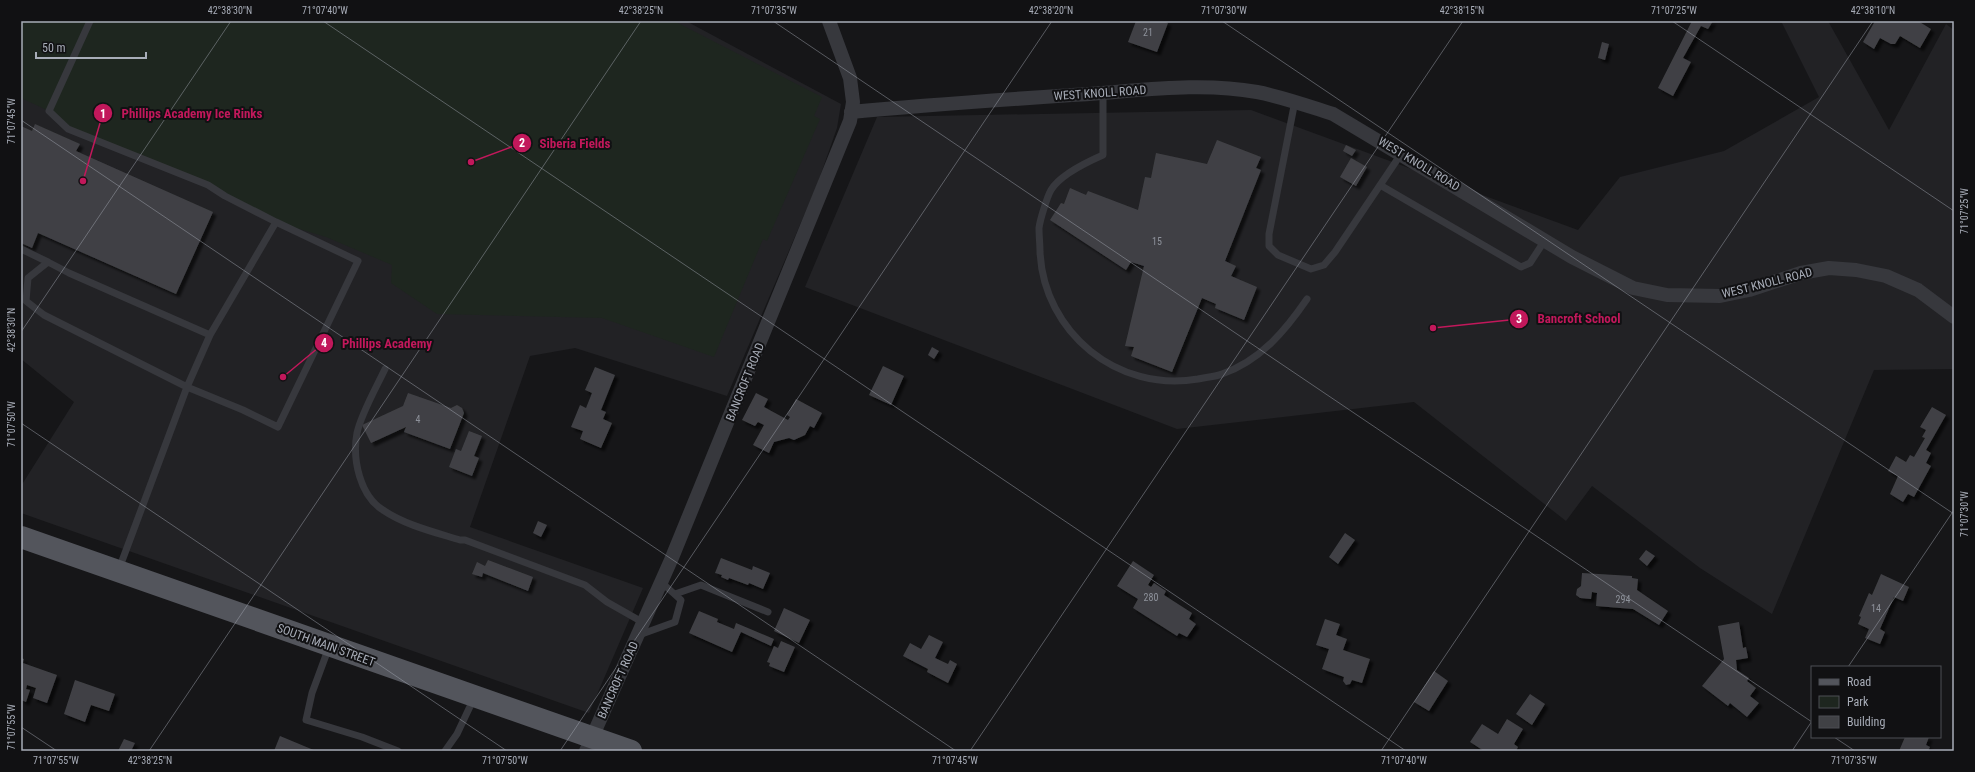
<svg xmlns="http://www.w3.org/2000/svg" width="1975" height="772" font-family="'Roboto Condensed',sans-serif">
<defs>
<filter id="shadow"><feDropShadow dx="3.5" dy="3.5" stdDeviation="1" flood-color="#0009"/></filter>
</defs>
<rect width="100%" height="100%" fill="#161618"/>
<path fill="#222225" d="M21 21H686L841 104 837 128 817 185 727 396 575 348 530 356 470 527 643 588 589 713 21 513V486L74 402 21 359Z
M1781 21H1828L1889 130 1946 24 1954 30V369L1874 370 1772 614 1700 568 1592 486 1566 521 1414 402 1177 429 805 287 877 117 1251 110 1578 230 1620 177 1724 151 1819 97Z"/>
<path fill="#1e261f" d="M21 21H674L822 97 814 116 820 119 767 241 763 239 714 357 602 318 437 314 391 283 392 265 326 237 276 222 225 196 68 128 49 111 21 98Z"/>
<path fill="#404145" filter="url(#shadow)" d="M1136 21H1163L1168 23 1157 52 1128 42Z
M1692 21H1713L1708 29 1701 26 1683 58 1691 62 1673 96 1658 88Z
M1875 21H1918L1931 29 1920 48 1900 36 1895 44H1891L1880 38 1874 49 1863 42Z
M1602 42 1609 44 1605 60 1598 58Z
M35 124 80 144 76 151 213 212 176 294 38 233 32 248 21 243V126L32 131Z
M1217 140 1261 157 1256 168 1261 170 1225 261 1236 266 1231 276 1257 287 1244 320 1215 308 1216 304 1202 298 1172 372 1131 356 1134 347 1125 346 1144 266 1131 262 1126 270 1050 220 1061 203 1064 204 1070 188 1086 195 1088 191 1138 210 1145 177 1151 178 1156 153 1207 164Z
M1346 145 1356 150 1352 156 1343 151Z
M1351 158 1367 167 1356 186 1340 177Z
M932 347 939 351 934 359 928 355Z
M883 366 904 376 891 405 869 395Z
M595 367 615 375 601 410 606 412 603 419 612 423 601 448 580 439 583 431 571 427 580 405 586 408 592 393 585 390Z
M408 393 451 408 457 405 462 408 464 413 450 449 404 432 406 427 371 443 362 425 403 406Z
M756 393 768 399 764 407 788 420 790 417 787 415 796 399 822 413 814 428 810 426 805 435 794 440 789 438 774 442 769 453 753 445 764 425 758 422 755 426 742 420Z
M1932 407 1946 415 1926 450 1931 453 1926 463 1931 466 1914 497 1908 494 1903 502 1890 494 1898 476 1888 471 1896 456 1906 462 1910 455 1914 457 1925 438 1922 437 1926 430 1920 427Z
M469 431 482 436 474 456 479 458 472 476 449 467 456 449 461 451Z
M538 521 547 525 541 537 533 533Z
M1345 533 1355 540 1338 564 1329 557Z
M1646 550 1655 556 1647 566 1639 559Z
M721 558 752 570 753 566 770 573 763 589 749 583 748 585 729 578 728 580 721 577 722 575 715 573Z
M488 560 533 577 528 591 483 573 482 577 472 574 477 562 485 566Z
M1133 561 1154 575 1148 585 1151 587 1154 583 1166 591 1164 595 1192 613 1189 619 1196 624 1187 637 1179 633 1177 636 1133 608 1138 599 1117 586Z
M1582 573 1632 576V578L1638 579 1637 590 1668 611 1659 625 1633 609 1596 606 1597 593 1592 592 1591 599 1580 598 1576 595 1577 589 1581 586Z
M1881 574 1909 587 1903 601 1894 597 1880 629 1885 632 1880 644 1865 638 1869 629 1858 624 1861 617 1859 616 1869 593 1872 595Z
M784 608 810 620 799 643 774 631Z
M699 611 718 619 717 622 734 629 736 623 774 639 771 646 741 632 732 652 689 633Z
M1325 619 1340 624 1336 635 1347 639 1343 650 1370 659 1362 683 1352 680 1350 684 1346 685 1343 681 1344 677 1322 669 1329 649 1316 645Z
M1739 622 1743 648 1746 647 1748 658 1736 660 1737 670 1749 678 1747 681 1756 688 1750 696 1759 703 1747 717 1730 703 1728 706 1702 686 1724 659 1718 626Z
M929 635 943 642 935 658 948 664 950 660 957 664 948 683 927 672 928 669 903 656 910 643 921 649Z
M781 641 795 647 784 672 769 666 770 663 767 662 774 646 778 648Z
M21 658 24 659 23 663 57 675 47 703 33 698 36 688 27 685 26 689 30 690 26 702 21 700Z
M1434 671 1448 681 1429 711 1414 702Z
M75 680 115 694 109 711 91 705 85 722 64 714Z
M1530 694 1545 704 1532 725 1516 714Z
M1507 719 1523 729 1514 744 1518 747 1516 751H1484L1470 742 1482 724 1498 734Z
M280 736 316 751H274Z
M1905 737H1929L1926 745 1930 747 1928 751H1899Z
M124 739 135 743 131 751H118Z"/>
<g fill="none" stroke-linecap="round" stroke-linejoin="round">
<path stroke="#37383d" stroke-width="7" d="M90 21 49 111 68 129 208 185 225 196 276 222 210 335 187 387 119 569
M1103 92V155C1087 162 1060 175 1051 190 1047 197 1040 220 1039 228 1039 236 1040 244 1040 252 1044 333 1118 393 1198 379 1206 377 1215 377 1222 374 1260 361 1285 331 1307 299
M1295 101 1269 234V246L1278 255 1311 269 1324 265 1335 252 1401 154
M1380 185 1521 267 1530 263 1545 240
M21 249 48 262
M210 335 69 273 48 262 28 278 26 301 44 315 187 387 243 410 278 427 358 261 276 222
M385 369C376 388 361 414 357 433 352 459 360 496 383 510 405 525 434 532 460 540H465L585 585 607 602 644 623
M675 594 701 585 768 612
M639 635 675 622 681 600 661 582
M329 647 312 693 306 720 362 737 398 751
M445 751 457 734 474 698"/>
<path stroke="#37383d" stroke-width="14" d="M851 112C925 105 998 100 1072 95 1133 92 1196 81 1257 92 1283 97 1308 106 1333 114L1572 257 1633 288 1667 295 1720 296 1749 290 1801 273 1829 268 1856 270 1886 276 1918 290 1954 317
M586 751 671 560 850 121 853 102 850 78 829 21"/>
<path stroke="#53555c" stroke-width="22" d="M21 537 631 751"/>
</g>
<path fill="none" stroke="#a8adb8" stroke-width="1" stroke-opacity="0.45" d="M323 21 1406 751M773 21 1812 722M1222 21 1954 514M1672 21 1954 211M21 120 956 751M21 332 231 21M21 423 507 751M1848 667 1954 510M21 727 57 751M1834 737 1855 751M149 751 641 21M560 751 1052 21M970 751 1463 21M1381 751 1873 21M1792 751 1812 721"/>
<g text-anchor="middle" stroke-width="4" stroke-linejoin="round" paint-order="stroke">
<g font-size="10" fill="#8e929b">
<text x="1148" y="36">21</text>
<text x="1157" y="245">15</text>
<text x="418" y="423">4</text>
<text x="1151" y="601">280</text>
<text x="1623" y="603">294</text>
<text x="1876" y="612">14</text>
</g>
<g font-size="12" fill="#a8adb8" stroke="#111113">
<text transform="translate(1100 93) rotate(-4)" y="4">WEST KNOLL ROAD</text>
<text transform="translate(1419 164) rotate(31)" y="4">WEST KNOLL ROAD</text>
<text transform="translate(1767 283) rotate(-14)" y="4">WEST KNOLL ROAD</text>
<text transform="translate(745 382) rotate(-68)" y="4">BANCROFT ROAD</text>
<text transform="translate(326 645) rotate(20)" y="4">SOUTH MAIN STREET</text>
<text transform="translate(618 680) rotate(-66)" y="4">BANCROFT ROAD</text>
</g>
</g>
<path fill="none" stroke="#c2185b" stroke-width="1.5" d="M83 181L103 113M471 162L522 143M1433 328L1519 319M283 377L324 343"/>
<g fill="#c2185b" stroke="#111113" stroke-width="1.5">
<circle cx="83" cy="181" r="4"/>
<circle cx="471" cy="162" r="4"/>
<circle cx="1433" cy="328" r="4"/>
<circle cx="283" cy="377" r="4"/>
<circle cx="103" cy="113" r="10"/>
<circle cx="522" cy="143" r="10"/>
<circle cx="1519" cy="319" r="10"/>
<circle cx="324" cy="343" r="10"/>
</g>
<g font-size="12" text-anchor="middle" font-weight="bold" fill="#fff">
<text x="103" y="118">1</text>
<text x="522" y="147">2</text>
<text x="1519" y="323">3</text>
<text x="324" y="347">4</text>
</g>
<g font-size="13" text-anchor="middle" font-weight="bold" fill="#c2185b" stroke="#111113" stroke-width="4" stroke-linejoin="round" paint-order="stroke">
<text x="192" y="118">Phillips Academy Ice Rinks</text>
<text x="575" y="148">Siberia Fields</text>
<text x="1579" y="323">Bancroft School</text>
<text x="387" y="348">Phillips Academy</text>
</g>
<rect width="1975" height="772" fill="none" stroke="#111113" stroke-width="44"/>
<rect x="1811" y="666" width="130" height="72" fill="#111113" stroke="#4d4f55"/>
<rect x="1819" y="679" width="20" height="6" fill="#53555c" stroke="#4d4f55"/>
<text x="1847" y="686" font-size="12" fill="#a8adb8">Road</text>
<rect x="1819" y="696" width="20" height="12" fill="#1e261f" stroke="#4d4f55"/>
<text x="1847" y="706" font-size="12" fill="#a8adb8">Park</text>
<rect x="1819" y="716" width="20" height="12" fill="#404145" stroke="#4d4f55"/>
<text x="1847" y="726" font-size="12" fill="#a8adb8">Building</text>
<path d="M36 52v6h110v-6" fill="none" stroke="#a8adb8" stroke-width="2"/>
<text x="42" y="52" font-size="12" fill="#a8adb8" stroke="#111113" stroke-width="3" paint-order="stroke">50 m</text>
<rect x="22" y="22" width="1931" height="728" fill="none" stroke="#a8adb8" stroke-width="1.5"/>
<g font-size="10" text-anchor="middle" fill="#a8adb8">
<text x="230" y="14">42°38'30"N</text>
<text x="325" y="14">71°07'40"W</text>
<text x="641" y="14">42°38'25"N</text>
<text x="774" y="14">71°07'35"W</text>
<text x="1051" y="14">42°38'20"N</text>
<text x="1224" y="14">71°07'30"W</text>
<text x="1462" y="14">42°38'15"N</text>
<text x="1674" y="14">71°07'25"W</text>
<text x="1873" y="14">42°38'10"N</text>
<text transform="translate(11 121) rotate(-90)" y="4">71°07'45"W</text>
<text transform="translate(1964 211) rotate(-90)" y="4">71°07'25"W</text>
<text transform="translate(11 330) rotate(-90)" y="4">42°38'30"N</text>
<text transform="translate(11 424) rotate(-90)" y="4">71°07'50"W</text>
<text transform="translate(1964 514) rotate(-90)" y="4">71°07'30"W</text>
<text transform="translate(11 727) rotate(-90)" y="4">71°07'55"W</text>
<text x="56" y="764">71°07'55"W</text>
<text x="150" y="764">42°38'25"N</text>
<text x="505" y="764">71°07'50"W</text>
<text x="955" y="764">71°07'45"W</text>
<text x="1404" y="764">71°07'40"W</text>
<text x="1854" y="764">71°07'35"W</text>
</g>
</svg>
